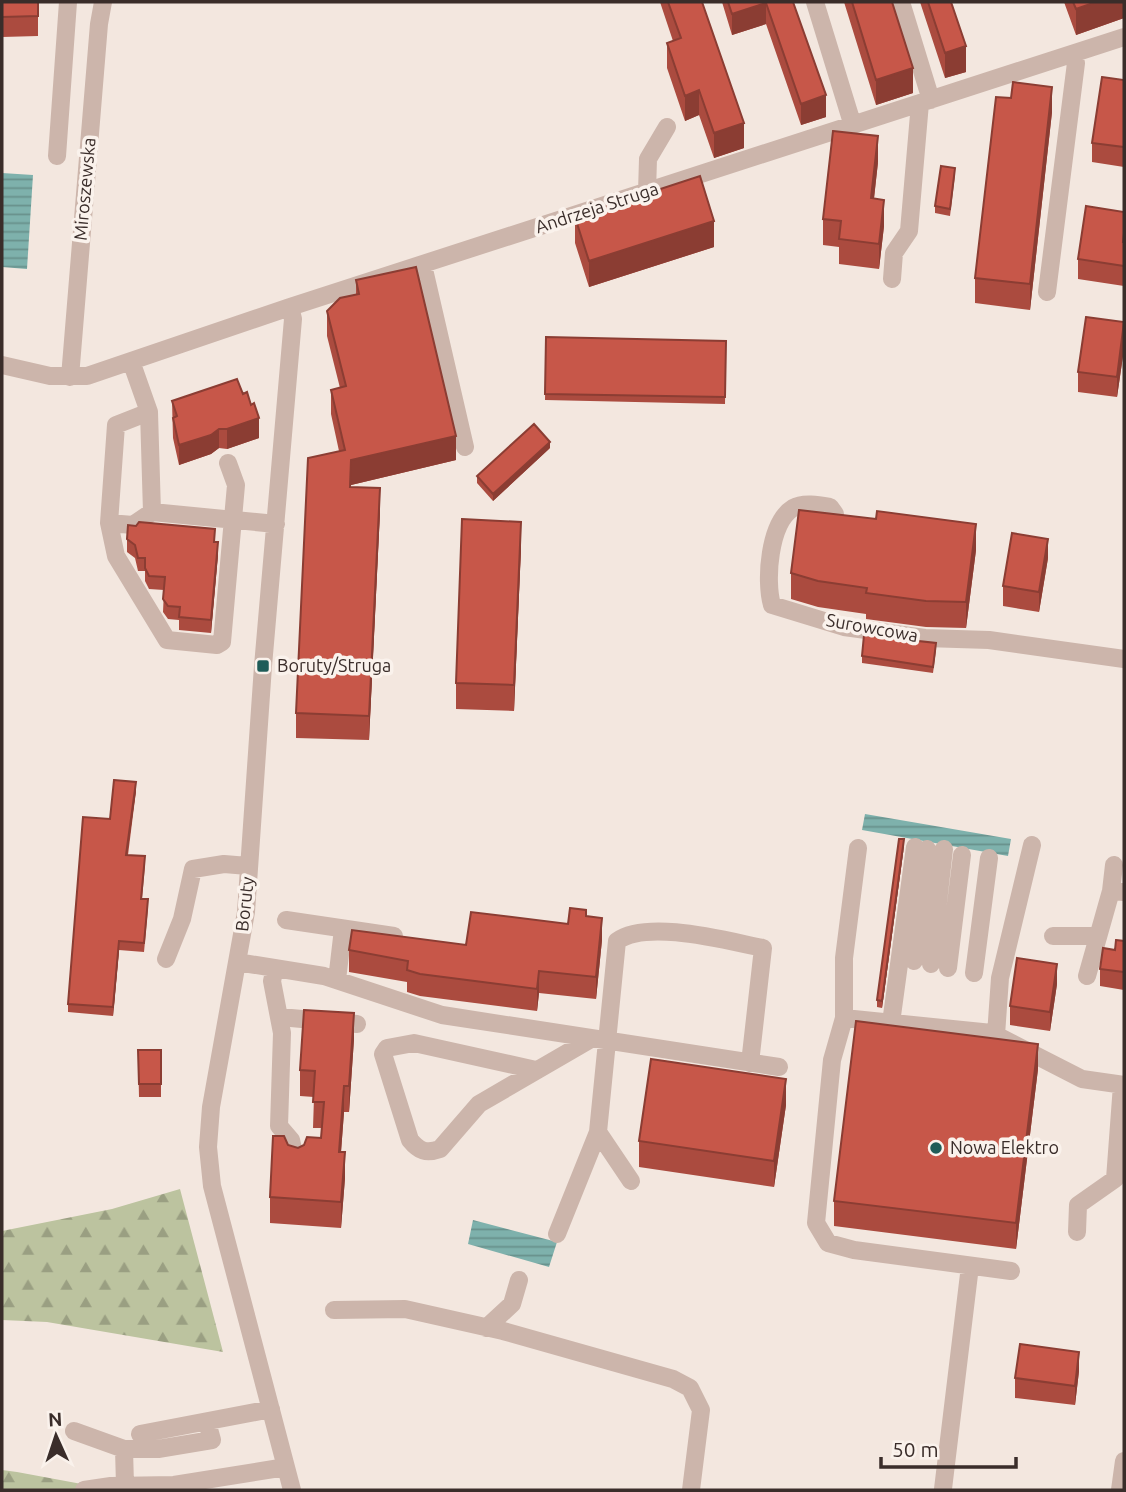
<svg xmlns="http://www.w3.org/2000/svg" width="1126" height="1492" font-family="Ubuntu,sans-serif">
<defs>
<pattern id="forest-firs" width="22" height="20" patternUnits="userSpaceOnUse" patternTransform="scale(1.75)"><rect width="22" height="20" fill="#bcc39f"/><path d="M5 1l3.5 6h-7zM16 11l3.5 6h-7z" fill="#9a9f82"/></pattern>
<pattern id="water-rules" width="6" height="5" patternUnits="userSpaceOnUse" patternTransform="scale(1.75)"><rect width="6" height="5" fill="#7eb1ac"/><path d="M0 2.5h6" fill="none" stroke="#68908c"/></pattern>
</defs>
<rect width="100%" height="100%" fill="#f3e7df"/>
<path fill="url(#forest-firs)" d="M180 1189 223 1352 47 1322 2 1320V1231L112 1209Z
M2 1470 17 1472 114 1490H2Z"/>
<path fill="url(#water-rules)" d="M2 173 33 175 27 269 2 267Z
M865 814 1011 839 1008 856 862 830Z
M473 1220 557 1242 549 1267 468 1244Z"/>
<g fill="none" stroke-linecap="round" stroke-linejoin="round">
<path stroke="#ccb5ab" stroke-width="18" d="M815 2 853 126
M901 2 931 100
M57 156 68 2
M647 192 648 159 667 127
M423 265 465 447
M892 279 894 253 909 231 920 103
M1047 292 1076 63 1073 54
M290 307 293 319 263 666 246 912 211 1107 208 1147 212 1186 292 1490
M131 361 149 412 152 512 276 524
M2 365 50 376H87L290 307 1124 37
M70 377 99 24 103 2
M149 412 116 425 109 523 116 556 167 640 217 645 222 642 236 485 228 463
M835 514 830 507C819 505 803 502 793 508 769 523 765 581 772 605L844 627 925 638 989 640 1124 659
M109 523 133 525 152 512
M1114 865 1111 891 1124 892
M286 920 394 936
M1053 936H1098
M166 959 182 919 193 869 224 864 248 866
M914 961 927 849
M237 962 324 976 442 1015 779 1067
M931 964 944 849
M275 968 272 981 282 1033 279 1126 291 1140 296 1163
M948 968 962 855
M974 973 989 858
M1087 976 1111 891
M337 980 343 929
M280 1017 357 1024
M844 1018V958L858 848
M891 1023 915 847
M996 1035 1000 978 1032 845
M536 1070 414 1043 387 1048 383 1054 410 1140C419 1151 426 1154 440 1149L479 1104 591 1039
M598 1132 631 1181
M1077 1232 1078 1205 1115 1179 1122 1085
M557 1234 598 1132 617 941C648 919 727 941 763 948L750 1063
M1011 1271 854 1250 828 1243 816 1223 832 1060 844 1018 992 1033 1082 1079 1124 1085
M334 1310 405 1309 503 1331 673 1379 690 1388 701 1410 691 1490
M486 1328 512 1304 519 1280
M74 1431 124 1449H158L212 1440 207 1422
M140 1434 271 1409
M124 1449 125 1485
M943 1489 970 1266
M84 1490 111 1486 174 1485 286 1467
M1120 1490 1124 1461"/>
</g>
<path fill="#ab4b3f" d="M2 2H38V36L2 37Z
M660 2H702L744 148 714 158 699 115 685 121 667 68V43L673 41Z
M722 2H793L826 117 801 125 766 24 732 35Z
M844 2H892L913 93 876 105Z
M920 2H951L966 72 945 78Z
M1064 2H1124V18L1076 35Z
M1124 80V167L1092 162V143Z
M1011 98 1052 112 1030 310 975 303V278Z
M878 162 874 199 884 226 879 269 839 264V247L823 245V219Z
M955 175 950 216 935 213V206Z
M1124 212V286L1078 279V259Z
M575 217 714 247 589 287 575 243Z
M356 280 456 460 351 485V487L380 512 369 740 296 738V713L339 451 331 414V390L340 388 327 336V311L356 295Z
M1124 322V349L1117 397 1078 392V372Z
M546 337 726 341 725 404 545 400Z
M172 401 259 438 227 449 219 448 211 454 179 465 173 438Z
M550 448 493 501 477 483V476Z
M127 539 215 542 218 555 211 633 179 630V620L168 619 163 612 164 590 149 589 145 581V571H138L135 558 127 552Z
M521 548 514 711 456 709V683Z
M976 550 966 628 926 627 866 619V614L818 607 791 599V573Z
M1048 558 1039 612 1003 606V586Z
M936 650 933 673 862 663V656Z
M136 791 128 855 145 865 142 899 148 908 144 952 119 950 113 1016 68 1012V1004L110 819Z
M904 846 882 1008 877 1007V1000Z
M586 916 602 940 596 999 539 993 537 1011 420 996 407 992V982L349 972V950L466 945 568 924Z
M1124 941V990L1100 986V969L1115 950Z
M1057 984 1050 1031 1010 1025V1006Z
M354 1039 349 1112H344L341 1152 345 1178 341 1228 270 1223V1197L288 1145 298 1148 321 1138 322 1128H313L314 1097 300 1096V1070Z
M138 1050H161V1097H139Z
M1038 1069 1016 1249 834 1226V1201Z
M786 1105 774 1187 639 1167V1141Z
M1079 1371 1075 1405 1015 1398V1378Z"/>
<path fill="#8b3d33" d="M1096 2H1124V18L1076 35V9Z
M766 3V24L732 35V14Z
M966 46V72L945 78V53Z
M913 68V93L876 105V80Z
M1052 87V112L1030 310V284Z
M699 90V115L685 121V96Z
M826 95V117L801 125V104Z
M744 123V148L714 158V133Z
M878 136V162L871 224V198Z
M884 200V226L879 269V244Z
M714 221V247L589 287V261Z
M1124 329V349L1117 397V377Z
M259 418V438L227 449V429Z
M219 429V448L211 454 179 465V445Z
M456 436V460L351 485 350 511 351 460Z
M550 442V448L493 501V494Z
M380 488V512L369 740V716Z
M521 522V548L514 711V685Z
M976 524V550L966 628V602Z
M1048 539V558L1039 612V592Z
M218 542V555L211 633V620Z
M136 782V791L126 863V855Z
M904 839V846L882 1008V1001Z
M602 918V940L596 999V977Z
M119 941V950L113 1016V1007Z
M1057 964V984L1050 1031V1012Z
M539 971V993L537 1011V989Z
M354 1013V1039L349 1112V1086Z
M1038 1044V1069L1016 1249V1223Z
M786 1079V1105L774 1187V1161Z
M344 1086V1112L339 1178V1152Z
M345 1152V1178L341 1228V1202Z
M1079 1352V1371L1075 1405V1386Z"/>
<path fill="#c75749" stroke="#8b3d33" stroke-width="2" d="M2 2H38V16L2 17Z
M668 2H702L744 123 714 133 699 90 685 96 667 43 681 38Z
M728 2H793L826 95 801 104 766 3 732 14Z
M852 2H892L913 68 876 80Z
M928 2H951L966 46 945 53Z
M1073 2H1096L1076 9Z
M1102 77 1124 80V147L1092 143Z
M1013 82 1052 87 1030 284 975 278 996 97 1011 98Z
M833 131 878 136 871 198 884 200 879 244 839 239 841 221 823 219Z
M941 166 955 168 950 209 935 206Z
M700 176 714 221 589 261 575 217Z
M1086 206 1124 212V233L1123 242H1124V266L1078 259Z
M416 267 456 436 351 460 350 487 380 488 369 716 296 713 308 458 345 450 331 390 346 386 327 311 340 298 359 294 356 280Z
M1086 317 1124 322 1117 377 1078 372Z
M546 337 726 341 725 397 545 394Z
M237 379 243 394 247 392 251 405 254 403 259 418 227 429H219L211 435 179 445 173 418 177 416 172 401Z
M534 424 550 442 493 494 477 476Z
M799 510 876 519 877 511 976 524 966 602 926 601 866 593 867 588 818 581 791 573Z
M462 519 521 522 514 685 456 683Z
M139 522 215 529 214 542H218L211 620 179 617 180 607 168 606 163 599 165 577 149 576 145 568V558H138L135 545 127 539 128 525 136 526Z
M1012 533 1048 539 1039 592 1003 586Z
M864 635 936 643 933 667 862 656Z
M114 780 136 782 126 855 145 856 141 899H148L144 943 119 941 113 1007 68 1004 83 817 110 819Z
M899 839H904L882 1001 877 1000Z
M570 908 586 910V916L602 918 596 977 539 971 537 989 420 974 407 970 408 961 349 950 352 930 466 945 471 912 568 924Z
M1116 940 1124 941V972L1100 969 1103 948 1115 950Z
M1017 958 1057 964 1050 1012 1010 1006Z
M304 1010 354 1013 349 1086H344L339 1152H345L341 1202 270 1197 273 1136H284L288 1145 298 1148 304 1145 307 1137 321 1138 324 1102H313L315 1071 300 1070Z
M856 1021 1038 1044 1016 1223 834 1201Z
M138 1050H161V1084H139Z
M651 1059 786 1079 774 1161 639 1141Z
M1020 1344 1079 1352 1075 1386 1015 1378Z"/>
<g fill="#1f5c58" stroke="#faf2ec" stroke-width="2.5">
<rect x="256" y="659" width="14" height="14" rx="3.5"/>
<circle cx="936" cy="1148" r="7"/>
</g>
<g text-anchor="middle" stroke-width="7" stroke-linejoin="round" paint-order="stroke">
<g font-size="18" fill="#3a2d2a" stroke="#faf2ec">
<text transform="translate(85 189) rotate(-85)" y="6">Miroszewska</text>
<text transform="translate(597 208) rotate(-18)" y="6">Andrzeja Struga</text>
<text transform="translate(872 628) rotate(10)" y="6">Surowcowa</text>
<text transform="translate(245 904) rotate(-84)" y="6">Boruty</text>
</g>
<g font-size="18" fill="#3a2d2a" stroke="#faf2ec" text-anchor="start">
<text x="277" y="672">Boruty/Struga</text>
<text x="950" y="1154">Nowa Elektro</text>
</g>
</g>
<rect width="1126" height="1492" fill="none" stroke="#3a2d2a" stroke-width="7"/>
<g transform="translate(56 1436) rotate(357)" stroke="#faf2ec" stroke-width="5" paint-order="stroke">
<path d="M0-5L12 26L0 18L-12 26Z" fill="#3a2d2a"/>
<text y="-10" font-size="19" font-weight="bold" text-anchor="middle" fill="#3a2d2a">N</text>
</g>
<path d="M881 1457v10h135v-10" fill="none" stroke="#3a2d2a" stroke-width="3.5"/>
<text x="892" y="1457" font-size="21" fill="#3a2d2a" stroke="#faf2ec" stroke-width="5" paint-order="stroke">50 m</text>
</svg>
